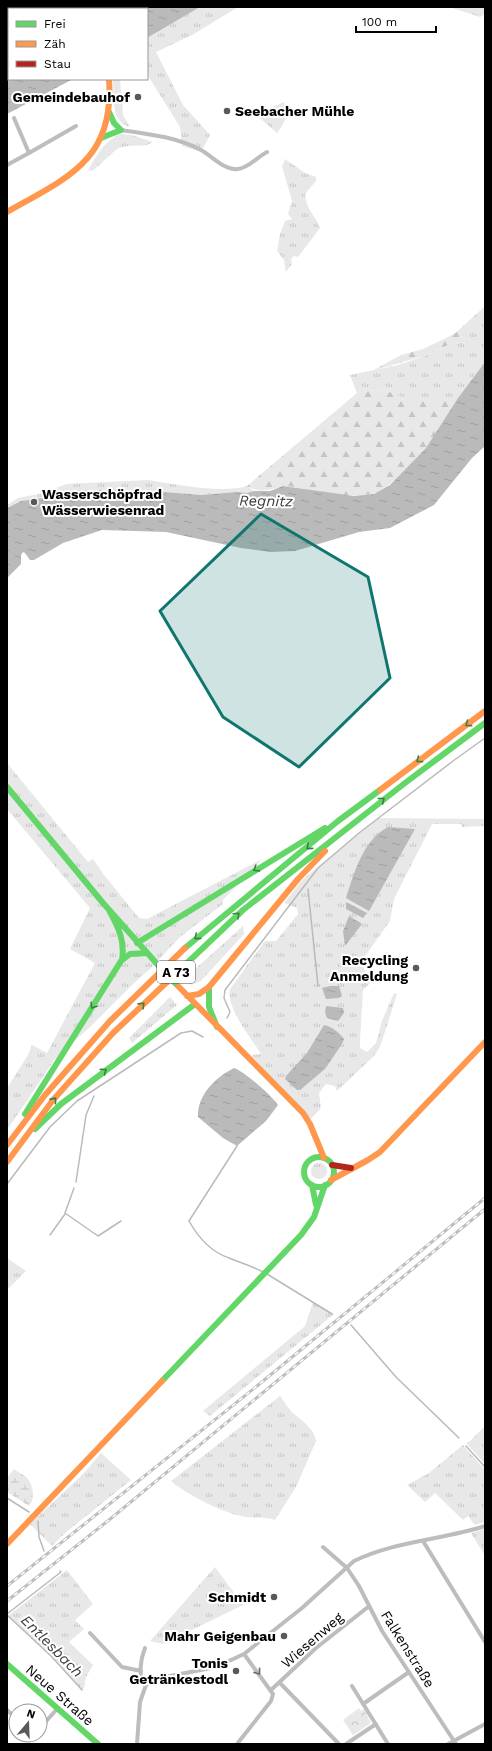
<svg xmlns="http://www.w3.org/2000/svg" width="492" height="1751" font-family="'Work Sans',sans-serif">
<defs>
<pattern id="grass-tufts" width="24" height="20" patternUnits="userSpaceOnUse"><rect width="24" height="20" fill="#e8e8e8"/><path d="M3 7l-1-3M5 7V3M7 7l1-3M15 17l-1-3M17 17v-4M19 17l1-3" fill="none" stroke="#c5c5c5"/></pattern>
<pattern id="forest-firs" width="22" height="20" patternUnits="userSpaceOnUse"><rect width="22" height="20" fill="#e8e8e8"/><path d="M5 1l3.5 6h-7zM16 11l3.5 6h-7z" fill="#c5c5c5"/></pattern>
<pattern id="wetland-marsh" width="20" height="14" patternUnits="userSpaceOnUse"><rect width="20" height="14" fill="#e8e8e8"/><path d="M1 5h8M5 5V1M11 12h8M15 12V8" fill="none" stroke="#c5c5c5"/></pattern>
<pattern id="park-crowns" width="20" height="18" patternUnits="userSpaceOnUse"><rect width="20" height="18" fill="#e8e8e8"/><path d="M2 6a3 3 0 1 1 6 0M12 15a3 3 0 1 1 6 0" fill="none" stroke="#c5c5c5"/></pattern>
<pattern id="water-ripples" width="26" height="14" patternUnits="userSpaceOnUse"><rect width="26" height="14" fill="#bababa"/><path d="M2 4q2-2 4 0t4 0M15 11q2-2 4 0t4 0" fill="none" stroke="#9e9e9e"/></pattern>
</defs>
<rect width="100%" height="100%" fill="#fff"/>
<path fill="url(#grass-tufts)" d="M200 7H238L194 34 156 52 183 105 210 135 201 152 182 146 180 127 147 74V38Z
M449 7H485V14L480 17Z
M113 79H120L123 115 130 127C109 121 115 96 113 79Z
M284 102C288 117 286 121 277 133L255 114Z
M120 134 132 135 153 142C146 148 132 144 122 147 114 149 101 165 92 171L88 170C97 155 104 141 120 134Z
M285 159 305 173 316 177V181L305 194C307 211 314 213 320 228L298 257 294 256 291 259 292 264 286 272 284 260 277 251 280 234 285 221 292 219 288 214 292 201 282 166Z
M485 306V362L458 398H404L387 391 373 390 357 393 350 375 398 365 430 354 452 343 473 342 460 336V329Z
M148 480C175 484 222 494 247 486L254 491 247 494 236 492 201 495 142 490 21 501 7 508V505L18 498 39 494 67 484Z
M7 763 88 862 93 859 104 875 139 918 147 919 262 859 223 900V904L179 938 150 969 133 984 90 1027 55 1059 7 1130V1088L28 1055 32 1045 47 1053 95 963 70 949 90 908 7 809Z
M378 818 485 819V826L462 827 461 824H432L394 899 390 921 365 956 363 967 371 982 363 990 360 1041V1048L367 1052 376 1043 382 1021 394 993 397 994 380 1047 374 1056 337 1091 335 1086 326 1084 319 1093 321 1108 310 1120 251 1055 261 1054C251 1038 226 1008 230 989L265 941H276L298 914 297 908 284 903 302 880Z
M243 926 244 934 201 981 191 985 184 979Z
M170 997 177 1005 132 1043 129 1038Z
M311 1171a8 8 0 1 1 16 0a8 8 0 1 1-16 0Z
M7 1258 26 1271 7 1290Z
M313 1302 334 1314 210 1416 203 1411 305 1326Z
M280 1396C284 1401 289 1410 294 1414 302 1420 315 1430 316 1441L296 1487 275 1520C264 1516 252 1519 241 1516 219 1511 188 1495 171 1481Z
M485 1426V1464L466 1443 470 1441Z
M463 1445 485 1470V1522L475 1525 468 1516 463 1520 435 1493 425 1502 407 1485 429 1473Z
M101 1453 131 1480 65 1533 52 1546 30 1524 84 1473Z
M485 1529V1556L471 1533Z
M215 1567 243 1605 163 1644 150 1641Z
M67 1570 93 1604 75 1620 84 1629 69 1642 93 1665 86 1677 84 1688 82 1690 51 1656 8 1616Z"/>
<path fill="url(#forest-firs)" d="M460 329V336L474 342 452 343 430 354 372 371 401 355 423 349 454 334Z
M373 390 387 391 404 398H458C448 414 438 431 427 447 418 459 387 491 372 494 347 499 319 491 293 487 275 484 266 497 247 486L357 393Z"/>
<path fill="url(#wetland-marsh)" d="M14 1469C18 1472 24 1475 27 1478 34 1486 35 1500 29 1506L7 1492V1478Z"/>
<path fill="url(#park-crowns)" d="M359 1708 361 1711 364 1709 371 1723 353 1735 343 1720Z"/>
<path fill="url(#water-ripples)" d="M114 7H200L147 38V9H110Z
M9 64V79H73L7 114V65Z
M485 362V446L472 458 434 505 390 528 359 532 295 551 271 552 241 548 166 532 102 530 63 543 34 560H30L25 553 23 552 21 555V564L7 578V508L21 501 37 499 83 490H142L201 495 236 492 247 493 254 491H270L283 486 354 496 374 494 390 485 426 448 458 398Z
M388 827 415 829 369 911 346 898C354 873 363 840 388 827Z
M346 902 367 913 363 918 346 909Z
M349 916 362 924 345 946 343 931Z
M330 986H339L342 996 339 998 326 999 322 988Z
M326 1006 343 1008 344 1013 338 1021 327 1018 325 1012Z
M324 1025C331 1026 340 1033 344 1039L342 1044 325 1069 300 1090H297L285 1079 286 1076 307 1053Z
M234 1068C244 1071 272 1096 278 1105L266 1121 237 1146 223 1138 198 1117C197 1095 216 1077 234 1068Z"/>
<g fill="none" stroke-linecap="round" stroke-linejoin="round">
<path stroke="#bababa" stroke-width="1.5" d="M308 889 318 986
M227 1018 230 1012 224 998 225 990 318 868 359 833 453 761 485 738
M237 1146 189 1221C198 1237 211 1252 229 1258 241 1263 252 1266 263 1272
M76 1182 86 1115 94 1096
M7 1184 50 1127 77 1101 181 1033 192 1031 203 1037
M74 1188 65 1213 98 1236 121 1221
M50 1235 65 1214
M267 1274 332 1314
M351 1325 396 1377 459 1438
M466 1446 485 1467
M7 1498 29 1512
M38 1521 39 1537 44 1551
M7 1614 61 1572 60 1571
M7 1615 51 1656 82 1690"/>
<path stroke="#bdbdbd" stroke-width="4" d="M11 9 15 7
M121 130C149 134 176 137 201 150 212 156 225 171 238 169 249 168 257 157 267 152
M29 153 76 126
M7 165 29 153 14 118
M423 1541 485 1642
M323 1547 347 1568 359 1586 382 1631 456 1744
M90 1633 122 1667 141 1671
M145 1648C141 1658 137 1676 146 1685
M280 1683 339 1744
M352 1686 388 1744
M271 1690 316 1648 368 1607
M363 1704 409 1672
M7 1710 16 1718
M40 1728 57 1709
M137 1744 140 1702 146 1685 155 1679 216 1667 244 1654 302 1608 354 1561C395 1541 442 1540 485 1526
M237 1744 271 1701 273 1694 244 1654
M346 1744 376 1724
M448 1744 485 1724"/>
<path stroke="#63d668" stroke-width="6" d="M101 138 121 130 114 123 109 112
M7 787 103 903 158 965
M110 912C119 928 125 942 122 960
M137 943 325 828
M185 948 338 821 380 790
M167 982 243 910 405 783 485 723
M209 987V1007L217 1027
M25 1114 121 961 130 954 147 953
M35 1129 61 1104 195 1004
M304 1172a15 15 0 1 1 30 0a15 15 0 1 1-30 0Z
M312 1185 316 1205
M162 1381 301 1235 314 1217 325 1185
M7 1664 98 1744"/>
<path stroke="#ff974d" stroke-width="6" d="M99 7 100 9
M7 212C67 178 115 160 109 79
M380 790 485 711
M175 983 303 1113 310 1124 324 1158
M187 996 199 994 209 987 298 879 325 851
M7 1145 45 1095 110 1021 185 948
M7 1162 53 1100 113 1033 167 982
M331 1180 368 1160 380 1152 485 1042
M7 1544 162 1381"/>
<path stroke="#b3261e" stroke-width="6" d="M332 1165 351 1168"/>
<g stroke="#bdbdbd" stroke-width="3">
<path id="rail" d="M7 1586 257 1386 485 1198
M7 1601 109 1520 485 1209"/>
</g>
<use href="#rail" stroke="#fff" stroke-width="1.5" stroke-dasharray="4.5" stroke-linecap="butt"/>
<path stroke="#63d668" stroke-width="6" d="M158 965 175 983"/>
</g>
<defs><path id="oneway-chevron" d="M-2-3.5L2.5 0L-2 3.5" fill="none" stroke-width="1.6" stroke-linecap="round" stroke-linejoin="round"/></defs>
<g stroke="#3b803e">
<use href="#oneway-chevron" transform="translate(468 724) rotate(144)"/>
<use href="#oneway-chevron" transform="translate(419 760) rotate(143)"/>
<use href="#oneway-chevron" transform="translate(382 800) rotate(-38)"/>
<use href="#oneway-chevron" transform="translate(309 847) rotate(140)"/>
<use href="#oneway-chevron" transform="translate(256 869) rotate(148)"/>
<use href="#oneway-chevron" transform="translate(237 915) rotate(-43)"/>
<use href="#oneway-chevron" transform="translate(197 937) rotate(139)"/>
<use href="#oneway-chevron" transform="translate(142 1005) rotate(-44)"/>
<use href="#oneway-chevron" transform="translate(93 1006) rotate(123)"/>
<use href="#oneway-chevron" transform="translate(104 1071) rotate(-37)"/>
<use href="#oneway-chevron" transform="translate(54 1100) rotate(-51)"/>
</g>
<use stroke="#686868" href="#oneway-chevron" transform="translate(258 1672) rotate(53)"/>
<path fill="#0f766e" fill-opacity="0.2" stroke="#0f766e" stroke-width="3" stroke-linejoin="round" d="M261 514 368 577 390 678 299 767 223 717 160 611Z"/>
<g fill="#595959" stroke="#fff" stroke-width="1.5">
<circle cx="138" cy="97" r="4"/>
<circle cx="227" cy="111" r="4"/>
<circle cx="34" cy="502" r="4"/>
<circle cx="416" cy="968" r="4"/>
<circle cx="274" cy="1597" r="4"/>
<circle cx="284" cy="1636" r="4"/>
<circle cx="236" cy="1671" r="4"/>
</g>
<g text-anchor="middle" stroke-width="4" stroke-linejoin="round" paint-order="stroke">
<rect fill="#fff" stroke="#4c4c4c" stroke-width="1" x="157" y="961" width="38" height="22" rx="3"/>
<g font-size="13" font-weight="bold" fill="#000">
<text x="176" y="977">A 73</text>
</g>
<g font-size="14" font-weight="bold" fill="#000" stroke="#fff" text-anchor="end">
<text x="130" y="102">Gemeindebauhof</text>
<text x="235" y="116" text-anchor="start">Seebacher Mühle</text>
<text x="42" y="499" text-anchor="start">Wasserschöpfrad<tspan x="42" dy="16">Wässerwiesenrad</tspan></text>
<text x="408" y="965">Recycling<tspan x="408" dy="16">Anmeldung</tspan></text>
<text x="266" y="1602">Schmidt</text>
<text x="276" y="1641">Mahr Geigenbau</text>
<text x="228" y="1668">Tonis<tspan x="228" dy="16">Getränkestodl</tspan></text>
</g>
<g font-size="14" fill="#000" stroke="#fff">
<text transform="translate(312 1640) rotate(-41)" y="5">Wiesenweg</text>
<text transform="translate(408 1649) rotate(58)" y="5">Falkenstraße</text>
<text transform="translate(60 1695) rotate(41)" y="5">Neue Straße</text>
</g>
<g font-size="15" font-style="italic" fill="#3e3e3e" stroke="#fff">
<text transform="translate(266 501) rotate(1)" y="5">Regnitz</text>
<text transform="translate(52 1646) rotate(45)" y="5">Entlesbach</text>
</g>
</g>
<rect width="492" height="1751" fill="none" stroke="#000000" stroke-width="16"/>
<rect x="8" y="8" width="140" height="72" fill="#ffffff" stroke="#999999"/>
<rect x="16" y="21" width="20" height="6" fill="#63d668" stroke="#999999"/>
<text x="44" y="28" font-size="12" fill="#000000">Frei</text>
<rect x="16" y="41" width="20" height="6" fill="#ff974d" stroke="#999999"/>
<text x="44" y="48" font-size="12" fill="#000000">Zäh</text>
<rect x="16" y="61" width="20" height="6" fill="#b3261e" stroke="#999999"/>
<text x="44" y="68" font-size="12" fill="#000000">Stau</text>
<g transform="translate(28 1723) rotate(19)"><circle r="19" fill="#ffffff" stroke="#999999"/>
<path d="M0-3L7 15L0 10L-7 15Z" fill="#595959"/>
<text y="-6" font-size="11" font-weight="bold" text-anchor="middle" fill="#000000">N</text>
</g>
<path d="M356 26v6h80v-6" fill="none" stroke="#000000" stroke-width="2"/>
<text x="362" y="26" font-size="12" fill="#000000" stroke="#ffffff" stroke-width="3" paint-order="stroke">100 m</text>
</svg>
